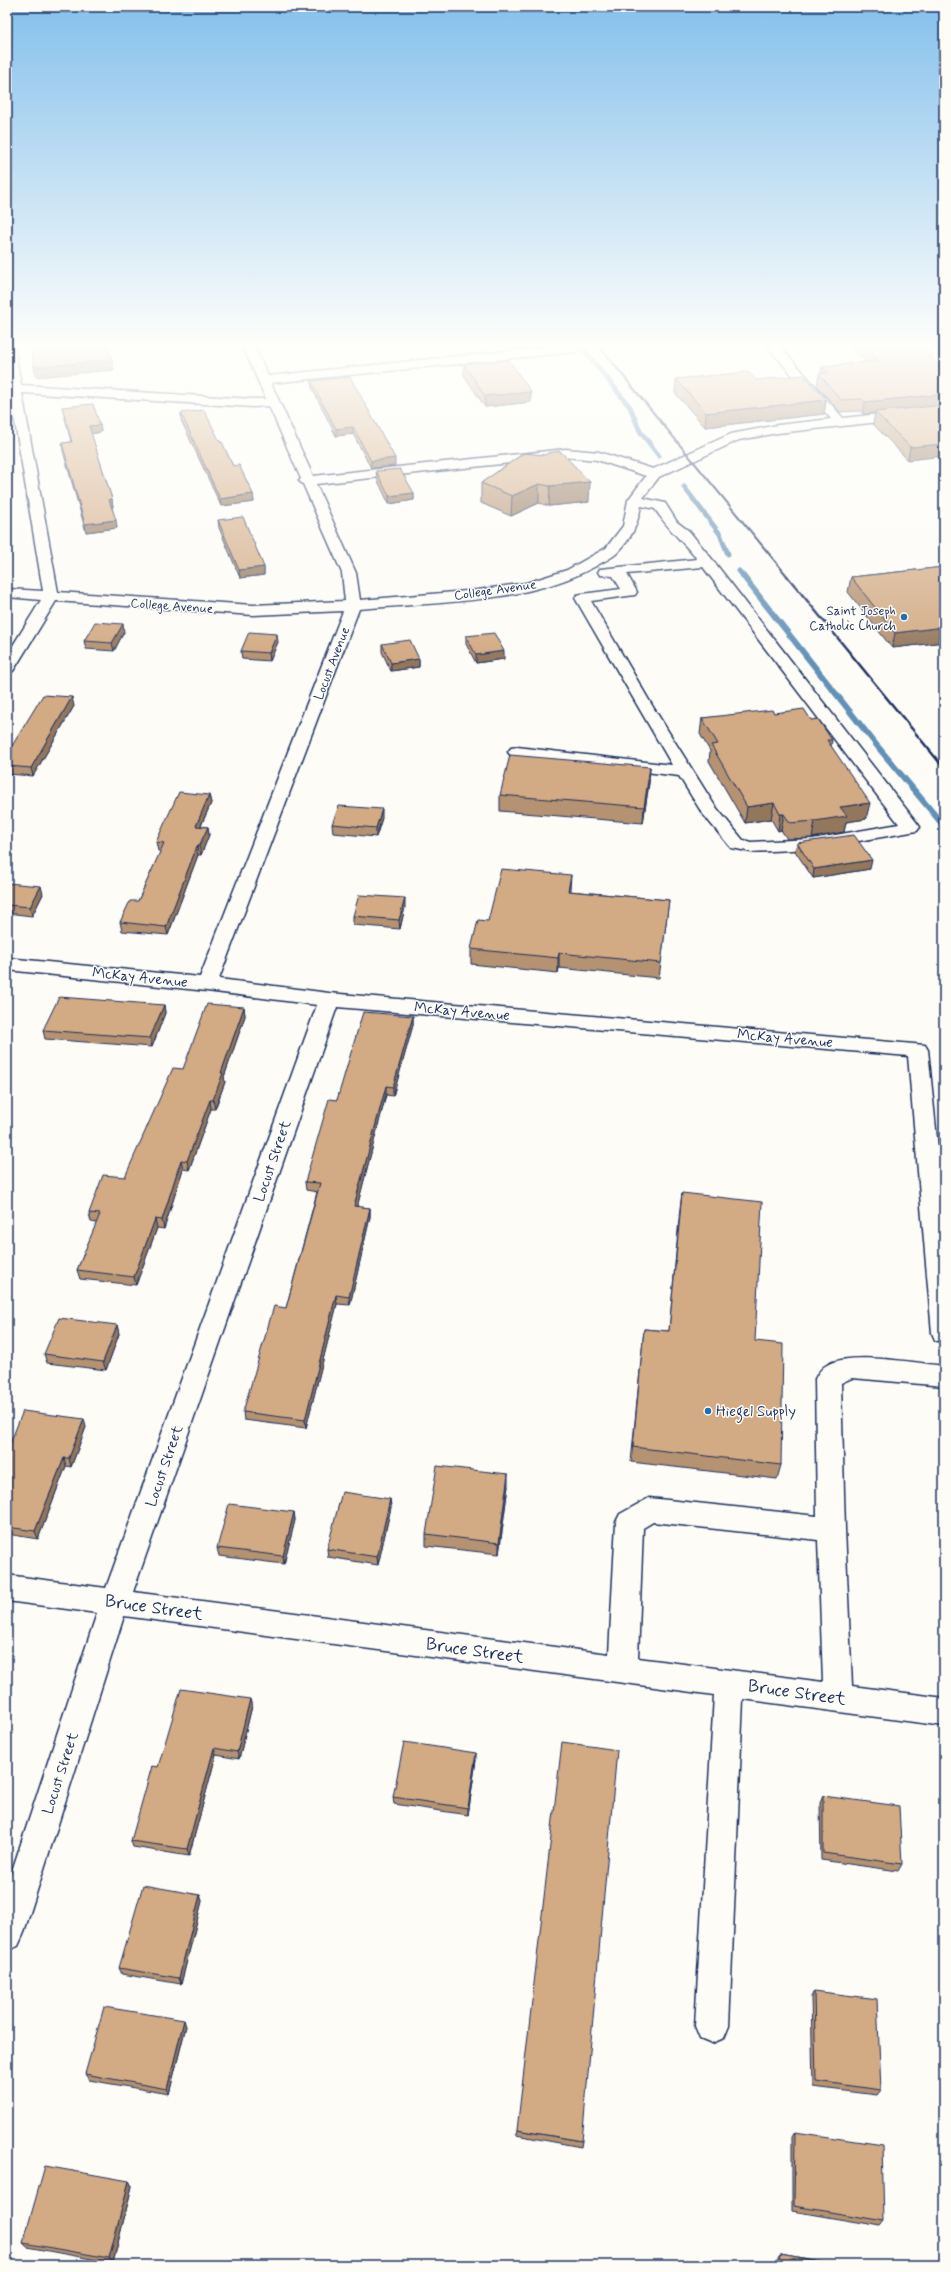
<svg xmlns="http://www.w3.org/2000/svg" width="951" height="2272" font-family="Mynerve,sans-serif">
<rect width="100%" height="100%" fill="#fdfcf7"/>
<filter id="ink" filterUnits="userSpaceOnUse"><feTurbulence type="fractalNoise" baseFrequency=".025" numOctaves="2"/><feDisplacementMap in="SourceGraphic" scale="8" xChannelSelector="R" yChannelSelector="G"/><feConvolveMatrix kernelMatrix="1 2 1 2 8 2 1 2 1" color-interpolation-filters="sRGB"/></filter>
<g filter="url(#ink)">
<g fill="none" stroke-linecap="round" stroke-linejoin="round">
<path stroke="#6291b7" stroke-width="5" d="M580 345 630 407 640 431 659 456
M684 487 720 534 728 554
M739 571 744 577"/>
<path stroke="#6291b7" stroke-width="6" d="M743 576 878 747 944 826"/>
<g stroke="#1b2f5e" stroke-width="3">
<path id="minor" d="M7 345H14L21 385 253 399H266L242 345H254L268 376 566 345H577L580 348 574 352 271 383 313 476 566 449 599 452 653 469 731 434 778 425 831 419 766 345H779L843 418 944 407V415L778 433 739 440 659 477 643 498 665 503 677 522 689 531 712 559 917 823 920 827 917 831 812 849 751 852 737 849 731 848 702 813 679 776 511 756 508 752 511 748 517 747 672 765 575 598 577 595 582 594 621 589 613 576 600 575 598 572 600 569 697 559C682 541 667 528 655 509L641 506C637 526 632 538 617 553 612 558 602 562 596 566 528 604 435 602 359 609L219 979 329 993 925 1045 928 1050 944 1208V1343L935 1340 932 1333 908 1056 337 1007 133 1592 609 1654 616 1522 620 1514 649 1498 817 1516 815 1379C818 1373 821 1368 827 1365 850 1351 916 1363 944 1366V1386L852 1378 841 1383 845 1529 852 1686 944 1698V1726L743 1699 729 2026 724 2038 712 2043 700 2038 695 2026 714 1695 124 1616 23 1935 18 1946 7 1951V1886L97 1613 7 1601V1575L106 1588 317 1005 207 991 7 970V958L200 977 343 611 253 615 56 601 15 668 13 671 7 673V655L41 600 7 597V589L43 591 10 392H7V384H9ZM22 393 253 407 269 406 301 479 299 481 303 484 342 573 345 601 253 605 58 592ZM566 457 597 460 646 476 628 500 623 526 606 548 567 570 526 583 478 590 360 600 356 573 316 484ZM703 567 899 824 812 839 751 842 743 840 715 806 653 707 591 601 635 595 637 592 627 574ZM653 1522 818 1540 823 1682 638 1658 643 1528Z
M937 345H944V350Z"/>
</g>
<use href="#minor" fill="#fdfcf7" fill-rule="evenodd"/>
<path stroke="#1b2f5e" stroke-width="2" d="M598 345 788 577"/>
<path stroke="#1b2f5e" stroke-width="2.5" d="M787 576 944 768"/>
</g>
<path fill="#b59271" stroke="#1b2f5e" d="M848 345H922L932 355 908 460 873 424 875 413 863 414 860 411 840 412 817 386 819 374H821L822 367 866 362Z
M464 364 531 402 485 407 464 375Z
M676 379 826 400 824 414 705 427 675 393Z
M311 381 395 466 371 468 353 434 336 436 312 388Z
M62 407 100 425 101 432 91 434 112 499 113 507H112L117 528 86 532 63 451 62 443 71 442 64 414Z
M181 413 220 442 233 466 253 494 254 502 221 506 181 420Z
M524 453 589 502 549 506 539 503 511 516 481 503V483Z
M376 471 414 493V500L389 504 377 479Z
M218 520 264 567V575L240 578 219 528Z
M944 567V642L892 648 848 592 851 577Z
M124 632 114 651 86 649 84 641Z
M466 636 504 659 476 663 466 644Z
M278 642 270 661 242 659 241 651Z
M382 644 419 659V667L391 671 382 652Z
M74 706 33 776 7 774V754Z
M774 713 811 720 832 740 831 746 866 819 846 822 844 832 812 838 787 839 781 830 778 831 771 819 745 823 709 761 710 751 700 734 702 718Z
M650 767 649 783 643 823 500 811V795Z
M209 795 211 803 201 826 208 827 209 835 201 855H198L168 935 122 931 120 922 138 901 161 851H158L156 842Z
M382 818 376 837 333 833 332 824Z
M797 843 870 869 813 878 795 851Z
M7 883 43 894 32 916 7 913Z
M570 891 669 900 659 978 559 968 558 973 471 964V949L488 921Z
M405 907 400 929 353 925V916Z
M164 1005 165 1013 152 1047 45 1039 43 1030Z
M244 1007 245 1016 224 1077 225 1082 215 1109H211L189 1170 183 1169 164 1229 157 1228 136 1285 80 1279 77 1270 97 1223 91 1222 89 1213 125 1177 183 1069Z
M413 1016V1025L393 1096 386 1095 357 1207 370 1208V1217L350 1305 337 1304 306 1428 244 1420 243 1412 286 1308 317 1192 306 1190 305 1182 337 1100Z
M682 1193 755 1341 781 1465 777 1479 631 1462 644 1329 669 1331 680 1208Z
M117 1325 119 1334 106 1370 47 1363 44 1354Z
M86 1427 71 1467 66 1466 38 1539 7 1534V1451Z
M508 1486 499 1554 426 1546V1534Z
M390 1499 391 1507 378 1565 328 1557 327 1549Z
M294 1512 295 1520 284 1564 219 1556 217 1548Z
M252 1706 239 1759 216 1755 189 1856 133 1847 131 1841 158 1767Z
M476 1760 468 1815 394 1804 393 1797Z
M823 1796 902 1864 898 1871 821 1860 820 1803Z
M200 1895 202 1901 181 1984 122 1974 119 1968Z
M814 1991 881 2090 877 2095 813 2087 811 1997Z
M186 2026 169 2094 89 2080 85 2074Z
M517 2130 582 2141 581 2147 516 2135Z
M795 2132 884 2221 880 2226 792 2211V2137Z
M129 2181 132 2186 113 2263 27 2247 23 2243Z
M780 2255 839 2265H777V2259Z"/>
<path fill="#93775c" stroke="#1b2f5e" d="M112 360 114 370 36 377 34 367Z
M531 392V402L485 407V396Z
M944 394V406L875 412V413L863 414 865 402Z
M826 400 824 414 705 427 706 413Z
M100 425 101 432 90 434 89 426Z
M353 427V434L336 436V429Z
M944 444V456L908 460 910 447Z
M395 458V466L371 468V461Z
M590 482 589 502 549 506 550 486Z
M539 484V503L511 516 512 496Z
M414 493V500L389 504V496Z
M253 494 254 502 221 506 220 499Z
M112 499 113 507H111L109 500Z
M116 520 117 528 86 532 85 524Z
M264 567V575L240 578 239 570Z
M123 624 124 632 114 651 112 643Z
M944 627V642L892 648 895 633Z
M277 634 278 642 270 661 269 653Z
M504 651V659L476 663V655Z
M419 659V667L391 671V663Z
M72 697 74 706 33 776 31 768Z
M650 767 649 783 643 823 644 807Z
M209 795 211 803 197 834 196 826Z
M774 803 771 819 745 823 747 807Z
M870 803 866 819 846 822 844 832 812 838 815 821 840 807Z
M382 809V818L376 837V828Z
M780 814H784L781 830 778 831Z
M208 827 209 835 201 855 199 846Z
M197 846 198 855 168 935 166 927Z
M872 860 870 869 813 878 814 869Z
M571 875 570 890 567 906 568 891Z
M41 886 43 894 32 916 30 907Z
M405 898V907L400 929 399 920Z
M559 953V968L558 973V958Z
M164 1005 165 1013 152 1047 150 1038Z
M244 1007 245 1016 224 1077 225 1082 215 1109 213 1100 221 1073Z
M413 1016V1025L393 1096V1087Z
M386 1086V1095L355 1215 354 1206Z
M210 1100 211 1109 189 1170 187 1161Z
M181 1160 183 1169 164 1229 162 1220Z
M370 1208V1217L350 1305 349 1297Z
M155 1219 157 1228 136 1285 134 1277Z
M336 1295 337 1304 306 1428 305 1420Z
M117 1325 119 1334 106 1370 103 1362Z
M84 1419 86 1427 71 1467 69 1458Z
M64 1458 66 1466 38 1539 35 1531Z
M508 1474V1486L499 1554V1543Z
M390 1499 391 1507 378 1565 377 1557Z
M294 1512 295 1520 284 1564 283 1556Z
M250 1699 252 1706 239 1759 237 1752Z
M214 1748 216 1755 189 1856 187 1849Z
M476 1753V1760L468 1815V1808Z
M200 1895 202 1901 181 1984 179 1978Z
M184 2020 186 2026 169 2094 167 2089Z
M129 2181 132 2186 113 2263 109 2258Z"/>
<path fill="#d2aa83" stroke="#1b2f5e" d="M30 345H108L112 360 34 367Z
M863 345H922L932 355H928L944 369V394L865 402 862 399 841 400 819 374 829 373 822 367 879 361Z
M509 360 531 392 485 396 464 364Z
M748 372 756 380 804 375 826 400 706 413 676 379Z
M350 377 395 458 371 461 353 427 336 429 311 381Z
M93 404 100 425 89 426 112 499 109 500 116 520 85 524 62 443 72 442 62 407Z
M944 405V444L910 447 875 412Z
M204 410 220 442H222L233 466 239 465 253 494 220 499 181 413Z
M560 451 590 482 550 486 539 484 512 496 481 483 524 453 545 455 548 453Z
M400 469 414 493 389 496 376 471Z
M243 517 264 567 239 570 218 520Z
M944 567V598H942L944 601V627L895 633 851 577Z
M95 622 123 624 112 643 84 641Z
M249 632 277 634 269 653 241 651Z
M494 633 504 651 476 655 466 636Z
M410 640 419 659 391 663 382 644Z
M43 695 72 697 31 768 7 766V754Z
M804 709 811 720 818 719 832 740H827L870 803 840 807 847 816 815 821 790 823 784 814H780L774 803 747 807 711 745 718 744 702 718 772 710 774 713Z
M510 755 650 767 644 807 500 795Z
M179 792 209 795 196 826 208 827 199 846H197L166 927 120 922 130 901H138L164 843 156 842Z
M339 806 382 809 376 828 332 824Z
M854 835 872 860 814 869 797 843Z
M501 869 571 875 568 891 669 900 661 963 559 953 558 958 471 949 478 920 488 921Z
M7 883 41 886 30 907 7 905Z
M359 895 405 898 399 920 353 916Z
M59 997 164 1005 150 1038 43 1030Z
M207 1004 244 1007 221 1073H223L213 1100H210L187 1161 181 1160 162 1220 155 1219 134 1277 77 1270 100 1214 89 1213 103 1175 125 1177 173 1068 183 1069Z
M363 1012 413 1016 393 1087 386 1086 354 1206 370 1208 349 1297 336 1295 305 1420 243 1412 274 1306 286 1308 320 1183 305 1182 329 1099 337 1100Z
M682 1193 762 1202 755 1341 783 1344 781 1465 633 1447 644 1329 669 1331Z
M59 1318 117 1325 103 1362 44 1354Z
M23 1411 84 1419 69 1458H64L35 1531 7 1527V1451Z
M437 1466 508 1474 499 1543 426 1534Z
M342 1492 390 1499 377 1557 327 1549Z
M229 1504 294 1512 283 1556 217 1548Z
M181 1689 250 1699 237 1752 214 1748 187 1849 131 1841 152 1766 158 1767Z
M404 1742 476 1753 468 1808 393 1797Z
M562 1742 617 1750 582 2141 517 2130Z
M823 1796 899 1806 902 1864 823 1853Z
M143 1885 200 1895 179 1978 119 1968Z
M814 1991 877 1999 881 2090 816 2081Z
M104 2007 184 2020 167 2089 85 2074Z
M795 2132 882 2145 884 2221 794 2206Z
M45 2166 129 2181 109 2258 23 2243Z
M780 2255 839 2265H779Z"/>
</g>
<linearGradient id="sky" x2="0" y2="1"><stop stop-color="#85c0ec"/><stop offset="0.52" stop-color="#fefefb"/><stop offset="1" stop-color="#fefefb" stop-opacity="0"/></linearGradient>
<rect width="951" height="663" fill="url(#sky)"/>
<g fill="#1f6fb2" stroke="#fdfcf7" stroke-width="1.5">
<circle cx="904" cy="617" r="4"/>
<circle cx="708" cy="1411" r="4"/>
</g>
<g text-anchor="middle" stroke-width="3" stroke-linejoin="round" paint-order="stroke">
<g font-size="13" fill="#1b2f5e" stroke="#fdfcf7">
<text transform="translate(495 589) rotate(-8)" y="5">College Avenue</text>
<text transform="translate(172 605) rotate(4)" y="5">College Avenue</text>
<text transform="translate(331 663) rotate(-69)" y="5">Locust Avenue</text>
</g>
<g font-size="13" fill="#1b2f5e" stroke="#fdfcf7" text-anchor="end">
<text x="896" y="615">Saint Joseph<tspan x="896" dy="15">Catholic Church</tspan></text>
</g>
<g font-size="15" fill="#1b2f5e" stroke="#fdfcf7">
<text transform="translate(140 977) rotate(6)" y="5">McKay Avenue</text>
<text transform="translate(462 1011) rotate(5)" y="5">McKay Avenue</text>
<text transform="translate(785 1038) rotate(5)" y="5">McKay Avenue</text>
<text transform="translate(272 1161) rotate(-71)" y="5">Locust Street</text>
<text transform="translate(164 1466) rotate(-71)" y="5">Locust Street</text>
<text transform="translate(60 1773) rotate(-72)" y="5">Locust Street</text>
</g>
<g font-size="15" fill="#1b2f5e" stroke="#fdfcf7" text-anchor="start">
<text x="716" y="1416">Hiegel Supply</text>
</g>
<g font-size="18" fill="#1b2f5e" stroke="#fdfcf7">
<text transform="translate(154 1607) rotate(8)" y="6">Bruce Street</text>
<text transform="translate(475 1650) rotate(8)" y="6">Bruce Street</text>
<text transform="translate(797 1692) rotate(8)" y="6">Bruce Street</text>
</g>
</g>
<rect width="951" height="2272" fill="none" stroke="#fdfcf7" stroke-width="24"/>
<rect x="12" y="12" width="927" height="2248" fill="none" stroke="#1b2f5e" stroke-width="1.5" filter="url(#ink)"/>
</svg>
